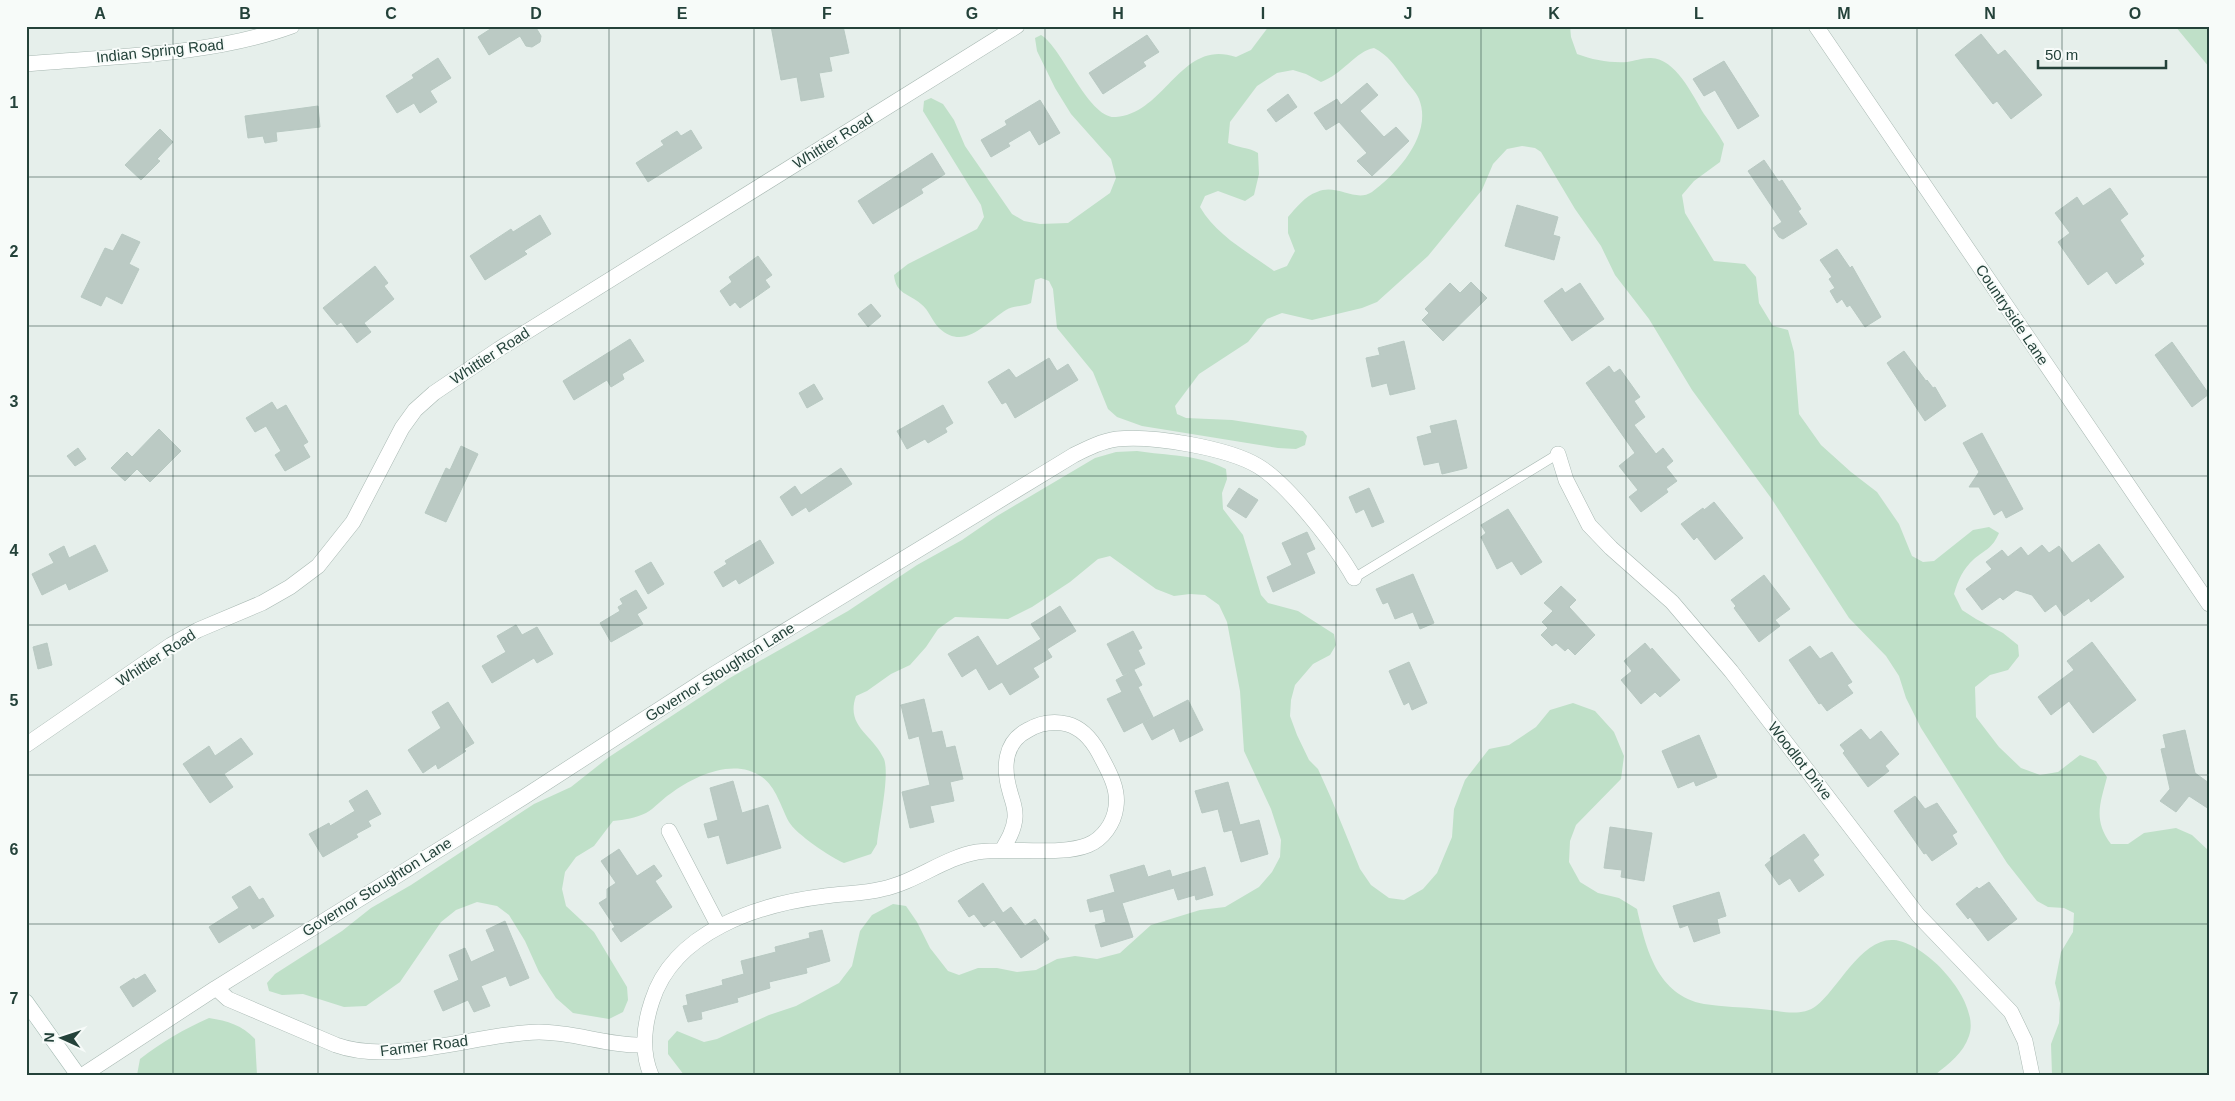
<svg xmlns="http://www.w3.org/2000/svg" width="2235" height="1101" font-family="Arial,sans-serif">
<rect width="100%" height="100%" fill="#e6efeb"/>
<path fill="#bfe0c8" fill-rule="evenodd" d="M1269 26H1570L1571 37 1577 54C1593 60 1610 63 1627 62 1634 61 1642 58 1650 58 1675 57 1693 96 1704 114 1711 124 1718 133 1724 144L1720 162 1694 181 1682 195 1685 213 1714 261 1745 264 1756 277 1759 303 1773 326 1788 330 1794 352 1799 414 1821 445 1851 472 1877 492 1899 524 1912 556 1923 562 1934 561 1973 530 1989 527 1999 533C1992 549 1986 549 1974 559 1963 569 1958 580 1954 594L1962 610 1976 619 2003 633 2018 645 2019 656 2008 670 1990 675 1975 687 1976 717 1999 747 2021 768 2040 775 2058 772 2080 755 2096 761 2107 777C2100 804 2093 820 2111 844H2128L2144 833 2176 828 2192 835 2209 851V1075H2052L2051 1044 2059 1023 2060 1003 2055 983 2061 952 2073 932 2074 913 2064 908 2048 907 2037 901 2007 863 1921 728 1906 698 1899 676 1886 656 1849 618 1771 498 1692 390 1649 319 1615 275 1601 246 1575 209 1541 152 1535 148 1522 146 1507 149 1493 164 1482 190 1428 256 1377 302 1362 308 1312 320 1282 313 1267 319 1248 342 1199 374 1175 406 1177 414 1186 418 1232 420 1303 431 1307 436 1305 445 1296 449 1278 448 1142 426 1117 417 1108 409 1093 372 1057 328 1053 289 1049 281 1041 278 1035 280 1031 303C1023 307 1013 305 1006 310 986 322 965 352 939 328 932 321 929 310 921 304 909 293 896 295 894 275L908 264 977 229 984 217 981 205 923 111 924 101 931 98 943 104 954 120 965 146 1012 214 1024 221 1040 224 1068 223 1110 193 1116 178 1111 159 1071 114 1055 88 1037 51 1035 38 1041 35C1062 47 1089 120 1116 117 1166 113 1181 38 1236 57L1251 50ZM1374 48C1388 55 1395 66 1403 77 1408 84 1416 92 1419 99 1433 134 1398 173 1372 192 1355 203 1337 183 1317 192 1305 196 1296 208 1288 217V233L1295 251 1287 266 1274 271C1248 252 1217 236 1200 207L1205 196 1218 191 1245 201 1254 195 1259 174 1258 153C1248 147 1238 148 1228 143L1230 122 1257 86 1277 73 1293 70 1306 74 1321 82C1343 74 1356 51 1374 48Z
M2175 26H2209V67Z
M1137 451C1167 456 1198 454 1226 469L1227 479 1222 493 1223 509 1243 535 1261 595 1268 603 1298 611 1334 634 1336 645 1330 655 1313 664 1295 685 1291 700 1290 716 1297 735 1309 760 1318 769 1331 798 1360 869 1371 885 1389 898 1404 900 1423 889 1437 873 1452 837 1454 809 1465 780 1489 749 1509 745 1536 727 1550 710 1573 703 1595 711 1614 732 1624 756 1621 779 1576 825 1570 841 1569 862 1580 882 1598 893 1619 898 1637 909C1646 949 1657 995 1704 1004 1723 1007 1742 1007 1761 1009 1778 1010 1800 1018 1816 1006 1838 989 1862 937 1894 940 1927 943 1981 1002 1969 1036 1963 1054 1949 1063 1935 1075H684L668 1054V1041L677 1031 704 1042 717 1039 769 1015 796 1006 839 983 852 966 860 931 872 915 893 904 906 906 917 922 930 948 948 971 959 975 978 968H997L1017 972 1036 970 1057 959 1075 956 1097 959 1120 953 1151 925 1200 910 1225 907 1259 887 1272 872 1280 857 1281 840 1271 809 1244 751 1240 691 1227 622 1219 605 1205 595 1190 594 1174 596 1156 589 1110 556 1098 559 1070 582 1032 607 1008 619 955 617 938 629 926 647 910 665 891 674 867 691 856 696C845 727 874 735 884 759 890 775 879 824 877 844L871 854 844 863C830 857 796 834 789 822 781 807 776 787 762 777 734 757 694 776 670 794 662 799 655 808 646 813 635 818 625 820 613 821L594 846 576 857 565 872 562 889 566 906 594 932 627 987 628 1000 623 1012 609 1019 573 1013 556 998 539 972 525 941 509 915 497 906 477 902 456 910 441 922 400 982 366 1006 344 1007 303 994 282 995 269 991 267 983 275 974 342 931 371 908 411 885 534 804 571 787 609 757 728 679 848 611 917 565 962 540 997 516 1095 458 1116 452Z
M209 1018C228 1021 242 1025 255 1039L257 1075H137L140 1059C162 1042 184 1029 209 1018Z"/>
<path fill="#bbcac4" stroke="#b8c9c2" d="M495 26H535L541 36 540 42 532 47 526 46 520 36 489 55 478 37Z
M771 26H843L849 53 829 57 832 71 819 73 824 97 801 101 797 77 781 80Z
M1981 34 1998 55 2005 50 2042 95 2011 119 1997 101 1993 104 1955 55Z
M1147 35 1159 52 1143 62 1146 66 1103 94 1089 73Z
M438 58 451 78 430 91 437 102 420 113 414 103 397 113 386 96 414 78 412 75Z
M1724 61 1759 116 1738 129 1715 90 1704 96 1693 79Z
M1367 83 1378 95 1360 111 1384 137 1396 127 1409 141 1372 176 1357 161 1367 153 1339 122 1326 130 1314 113 1337 99 1341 105Z
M1288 94 1297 107 1276 122 1267 110Z
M1040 100 1060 133 1039 145 1030 130 1008 143 1010 146 991 157 981 140 1007 125 1005 121Z
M318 106 320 127 276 132 277 141 265 143 263 136 248 138 245 116Z
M160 129 173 142 157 159 160 161 141 180 125 165Z
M691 130 702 148 648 182 636 163 664 145 661 141 677 131 681 136Z
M932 153 945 174 921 189 923 193 873 224 858 201Z
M1764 160 1779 182 1782 180 1801 209 1798 211 1807 224 1783 239 1779 237 1773 228 1782 222 1748 171Z
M2110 188 2128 214 2120 220 2144 256 2140 259 2144 264 2116 284 2107 271 2088 285 2058 242 2070 233 2055 213 2077 197 2083 206Z
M1517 205 1558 217 1553 235 1560 237 1554 260 1505 246Z
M540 215 551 234 524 251 527 254 485 280 470 256 511 229 513 232Z
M122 234 140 242 129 264 139 269 122 304 106 296 101 306 81 297 105 248 113 251Z
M1837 249 1850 268 1852 266 1881 317 1865 327 1850 305 1847 307 1842 299 1837 303 1830 291 1835 288 1829 279 1832 277 1820 260Z
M758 256 772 275 765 280 770 287 740 308 735 302 730 306 720 291 732 282 729 277Z
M375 266 388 283 384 286 394 299 364 323 371 332 357 343 341 322 337 325 323 308Z
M1471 282 1487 298 1443 341 1422 320 1429 313 1425 309 1450 283 1460 293Z
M1580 283 1604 319 1572 341 1544 301 1562 288 1565 293Z
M871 304 881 316 868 327 858 314Z
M630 339 644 361 622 374 624 379 611 387 607 380 574 400 563 381Z
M1404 341 1415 389 1390 395 1387 383 1372 387 1366 358 1380 355 1378 348Z
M2172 342 2209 394 2192 407 2155 355Z
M1904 351 1926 381 1927 380 1933 388 1935 387 1946 406 1925 421 1887 363Z
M1049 358 1057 371 1068 364 1078 380 1015 418 1006 402 1002 404 988 382 1009 369 1016 378Z
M1609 366 1614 373 1620 369 1640 397 1634 401 1645 417 1634 425 1656 454 1663 448 1673 461 1666 467 1677 481 1666 489 1668 492 1641 512 1629 497 1638 490 1619 466 1635 453 1586 383Z
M814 384 823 399 807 408 799 393Z
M272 402 277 410 286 405 308 442 303 445 310 457 285 471 275 455 281 451 266 426 255 432 246 418Z
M943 405 953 423 945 428 947 432 928 443 925 439 907 449 897 431Z
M1456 420 1467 468 1442 474 1439 462 1424 465 1417 437 1432 433 1430 426Z
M159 429 181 451 150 482 137 469 125 481 111 468 127 452 132 457Z
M1982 433 2023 509 2006 518 2002 510 1994 515 1979 487H1969L1979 472 1963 443Z
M461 446 478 454 446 522 425 513 446 468 450 470Z
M78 448 86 459 75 466 67 456Z
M841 468 852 484 809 512 806 507 792 516 780 497 795 486 801 495Z
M1239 488 1258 500 1246 518 1227 506Z
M1369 488 1384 522 1372 527 1364 509 1356 513 1349 497Z
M1714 502 1743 538 1715 560 1697 537 1694 540 1681 524 1703 508 1704 510Z
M1508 509 1542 562 1521 575 1512 561 1497 569 1481 537 1486 533 1481 525Z
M1307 532 1315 549 1306 553 1315 573 1273 592 1267 577 1292 565 1282 543Z
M760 540 774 563 739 584 736 579 723 587 714 572 727 564 725 561Z
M2099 544 2124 577 2091 602 2089 598 2064 616 2056 604 2045 612 2032 595 2016 590 2003 600 2000 597 1982 610 1966 589 1992 569 1986 562 2002 550 2008 557 2021 547 2028 556 2042 545 2049 553 2059 546 2072 563Z
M95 545 108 571 69 590 66 583 42 595 32 574 54 563 49 554 64 546 69 558Z
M651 562 664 584 648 594 635 571Z
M1413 574 1434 623 1420 629 1413 612 1395 619 1388 602 1383 604 1376 589Z
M1764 575 1790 609 1775 620 1780 626 1759 642 1734 608 1736 606 1731 600Z
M1561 586 1576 600 1569 607 1595 635 1575 655 1568 648 1565 651 1556 643 1552 646 1541 635 1548 628 1542 622 1553 611 1544 603Z
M636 590 647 608 637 614 643 624 611 642 600 623 620 611 618 607 623 604 620 599Z
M1060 606 1076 631 1047 649 1052 657 1033 668 1039 677 1010 695 1002 682 989 690 976 668 962 677 948 654 978 636 997 666 1041 639 1031 624Z
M516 625 522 635 537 627 553 654 537 663 534 658 492 683 482 666 506 652 497 636Z
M1133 631 1142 648 1138 650 1145 664 1123 675 1107 644Z
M2092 642 2136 700 2093 733 2069 701 2051 715 2038 697 2074 670 2067 661Z
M47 643 52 665 38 669 33 647Z
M1645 643 1651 650 1652 648 1680 680 1660 697 1655 692 1641 704 1621 680 1632 671 1624 661Z
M1810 646 1820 659 1832 652 1852 682 1847 685 1853 693 1827 711 1821 703 1819 704 1789 660Z
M1409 662 1427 703 1412 710 1409 702 1404 705 1389 671Z
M1134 670 1142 685 1138 687 1153 717 1124 732 1107 699 1122 692 1116 680Z
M924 699 932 733 942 731 946 748 955 746 963 779 950 782 954 801 930 806 934 822 910 828 902 792 930 785 919 736 909 739 901 705Z
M1188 700 1203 730 1180 742 1174 728 1152 740 1143 723Z
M448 702 474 743 464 749 466 751 438 769 436 764 423 773 408 750 441 728 432 712Z
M1861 729 1870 740 1881 731 1899 754 1885 766 1889 771 1868 787 1843 753 1845 751 1840 745Z
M2185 730 2195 773 2209 783V809L2189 796 2176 812 2160 801 2170 789 2161 749 2166 748 2163 735Z
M1699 735 1717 777 1696 786 1694 781 1678 788 1662 751Z
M241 738 253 754 224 774 233 787 210 803 183 764 209 746 215 756Z
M733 781 742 813 768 805 781 848 727 864 719 835 708 838 704 824 718 820 710 788Z
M1228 782 1240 825 1259 820 1268 854 1241 862 1232 830 1224 832 1218 809 1202 813 1195 791Z
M367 790 381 814 368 821 371 826 356 834 358 837 323 857 309 834 329 823 330 826 355 811 349 801Z
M1915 796 1925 809 1937 803 1957 832 1952 835 1957 844 1932 861 1926 853 1924 854 1894 811Z
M1610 827 1652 833 1644 881 1621 877 1622 870 1604 868Z
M1804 834 1819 855 1813 860 1824 875 1799 892 1790 878 1779 885 1765 865 1771 860 1770 858Z
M619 849 637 876 654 865 662 876 655 881 672 907 621 942 612 929 615 927 599 903 607 898V889L616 883 601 861Z
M1144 865 1148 877 1170 870 1172 877 1205 867 1213 895 1196 900 1195 895 1178 900 1174 888 1122 903 1133 937 1101 947 1095 925 1106 922 1103 909 1090 912 1087 900 1115 892 1110 875Z
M1989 882 2017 919 1988 941 1970 917 1968 919 1956 904 1977 887 1979 889Z
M983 883 1003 913 1011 907 1025 926 1035 919 1049 939 1021 958 994 920 984 927 974 914 969 917 958 901Z
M250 886 259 900 263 898 274 916 253 929 250 924 219 943 209 927 239 908 232 897Z
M1719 892 1726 916 1717 919 1720 933 1694 942 1688 925 1680 928 1673 906Z
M505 921 529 978 510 986 506 976 481 986 490 1006 474 1012 468 1000 443 1011 434 991 459 980 449 955 465 948 471 962 495 951 486 930Z
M822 930 830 961 806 968 807 973 769 982 770 988 737 998 738 1002 701 1012 702 1019 688 1022 683 1006 688 1005 686 995 723 985 722 980 744 974 741 961 776 952 775 947 810 938 809 933Z
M145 974 156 991 133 1007 120 987 134 978 135 980Z"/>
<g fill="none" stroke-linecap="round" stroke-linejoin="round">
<g stroke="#a8b8b2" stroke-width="10">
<path id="service" d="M1354 578 1558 454"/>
</g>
<g stroke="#a8b8b2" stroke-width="16">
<path id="minor" d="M1816 26 2209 604
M26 64C112 56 210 56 292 26
M1558 454 1566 480 1589 525 1611 548 1672 602 1731 671 1918 915 2011 1012 2025 1041 2032 1075
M26 745 171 645 198 630 262 603 290 587 318 566 353 522 402 428 415 410 434 393 499 349 1017 26
M669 831 719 927
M216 988 228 999 336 1045C394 1066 478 1033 539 1032 575 1032 608 1046 644 1045
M83 1075 216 988 524 797 711 676 1074 455C1088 448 1102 441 1117 439 1152 435 1228 448 1258 466 1288 484 1336 546 1354 578
M651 1075C641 1051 644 1025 652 1001 674 931 759 904 825 896 844 893 864 894 882 889 916 882 943 858 977 852 1009 847 1061 856 1088 845 1103 839 1114 823 1116 807 1119 788 1108 770 1099 753 1092 740 1082 728 1067 724 1054 721 1040 723 1028 730 1004 742 1003 768 1010 792 1012 800 1016 808 1015 818 1014 830 1008 840 1002 850"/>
</g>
<g stroke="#a4bbb3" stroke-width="16">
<path id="secondary" d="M26 1002 78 1075"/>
</g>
<use href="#service" stroke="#fff" stroke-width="9"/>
<use href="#minor" stroke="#fff" stroke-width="15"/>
<use href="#secondary" stroke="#fff" stroke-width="15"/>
</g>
<path fill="none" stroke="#24423a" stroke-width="1" stroke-opacity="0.55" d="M173 26V1075M318 26V1075M464 26V1075M609 26V1075M754 26V1075M900 26V1075M1045 26V1075M1190 26V1075M1336 26V1075M1481 26V1075M1626 26V1075M1772 26V1075M1917 26V1075M2062 26V1075M26 177H2209M26 326H2209M26 476H2209M26 625H2209M26 775H2209M26 924H2209"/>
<g text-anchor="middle" stroke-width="4" stroke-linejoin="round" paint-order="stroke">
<g font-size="15" fill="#24423a" stroke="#f7fbf9">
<text transform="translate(160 51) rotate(-6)" y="5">Indian Spring Road</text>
<text transform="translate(833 141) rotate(-32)" y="5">Whittier Road</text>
<text transform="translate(2012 315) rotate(56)" y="5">Countryside Lane</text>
<text transform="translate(490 356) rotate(-33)" y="5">Whittier Road</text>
<text transform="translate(156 658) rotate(-33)" y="5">Whittier Road</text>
<text transform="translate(720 672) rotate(-32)" y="5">Governor Stoughton Lane</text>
<text transform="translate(1800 761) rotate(52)" y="5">Woodlot Drive</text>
<text transform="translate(377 887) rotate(-32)" y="5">Governor Stoughton Lane</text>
<text transform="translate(424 1046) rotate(-7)" y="5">Farmer Road</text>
</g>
</g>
<rect width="2235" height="1101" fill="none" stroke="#f7fbf9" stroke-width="55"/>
<g transform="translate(62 1038) rotate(273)" stroke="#f7fbf9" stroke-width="4" paint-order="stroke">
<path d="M0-4L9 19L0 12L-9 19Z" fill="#24423a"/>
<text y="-8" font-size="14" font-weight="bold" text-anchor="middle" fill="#24423a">N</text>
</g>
<path d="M2038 60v8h128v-8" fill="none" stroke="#24423a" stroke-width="2.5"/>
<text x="2045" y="60" font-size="15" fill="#24423a" stroke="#f7fbf9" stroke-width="4" paint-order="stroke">50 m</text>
<rect x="28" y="28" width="2180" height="1046" fill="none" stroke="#24423a" stroke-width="2"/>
<g font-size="16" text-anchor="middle" font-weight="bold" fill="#24423a">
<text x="100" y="19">A</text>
<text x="245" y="19">B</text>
<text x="391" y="19">C</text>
<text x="536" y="19">D</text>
<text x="682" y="19">E</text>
<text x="827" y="19">F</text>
<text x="972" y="19">G</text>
<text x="1118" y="19">H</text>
<text x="1263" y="19">I</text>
<text x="1408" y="19">J</text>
<text x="1554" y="19">K</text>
<text x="1699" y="19">L</text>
<text x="1844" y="19">M</text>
<text x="1990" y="19">N</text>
<text x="2135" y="19">O</text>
<text x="14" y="108">1</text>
<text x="14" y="257">2</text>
<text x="14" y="407">3</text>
<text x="14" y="556">4</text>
<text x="14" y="706">5</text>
<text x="14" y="855">6</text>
<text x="14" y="1004">7</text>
</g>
</svg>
